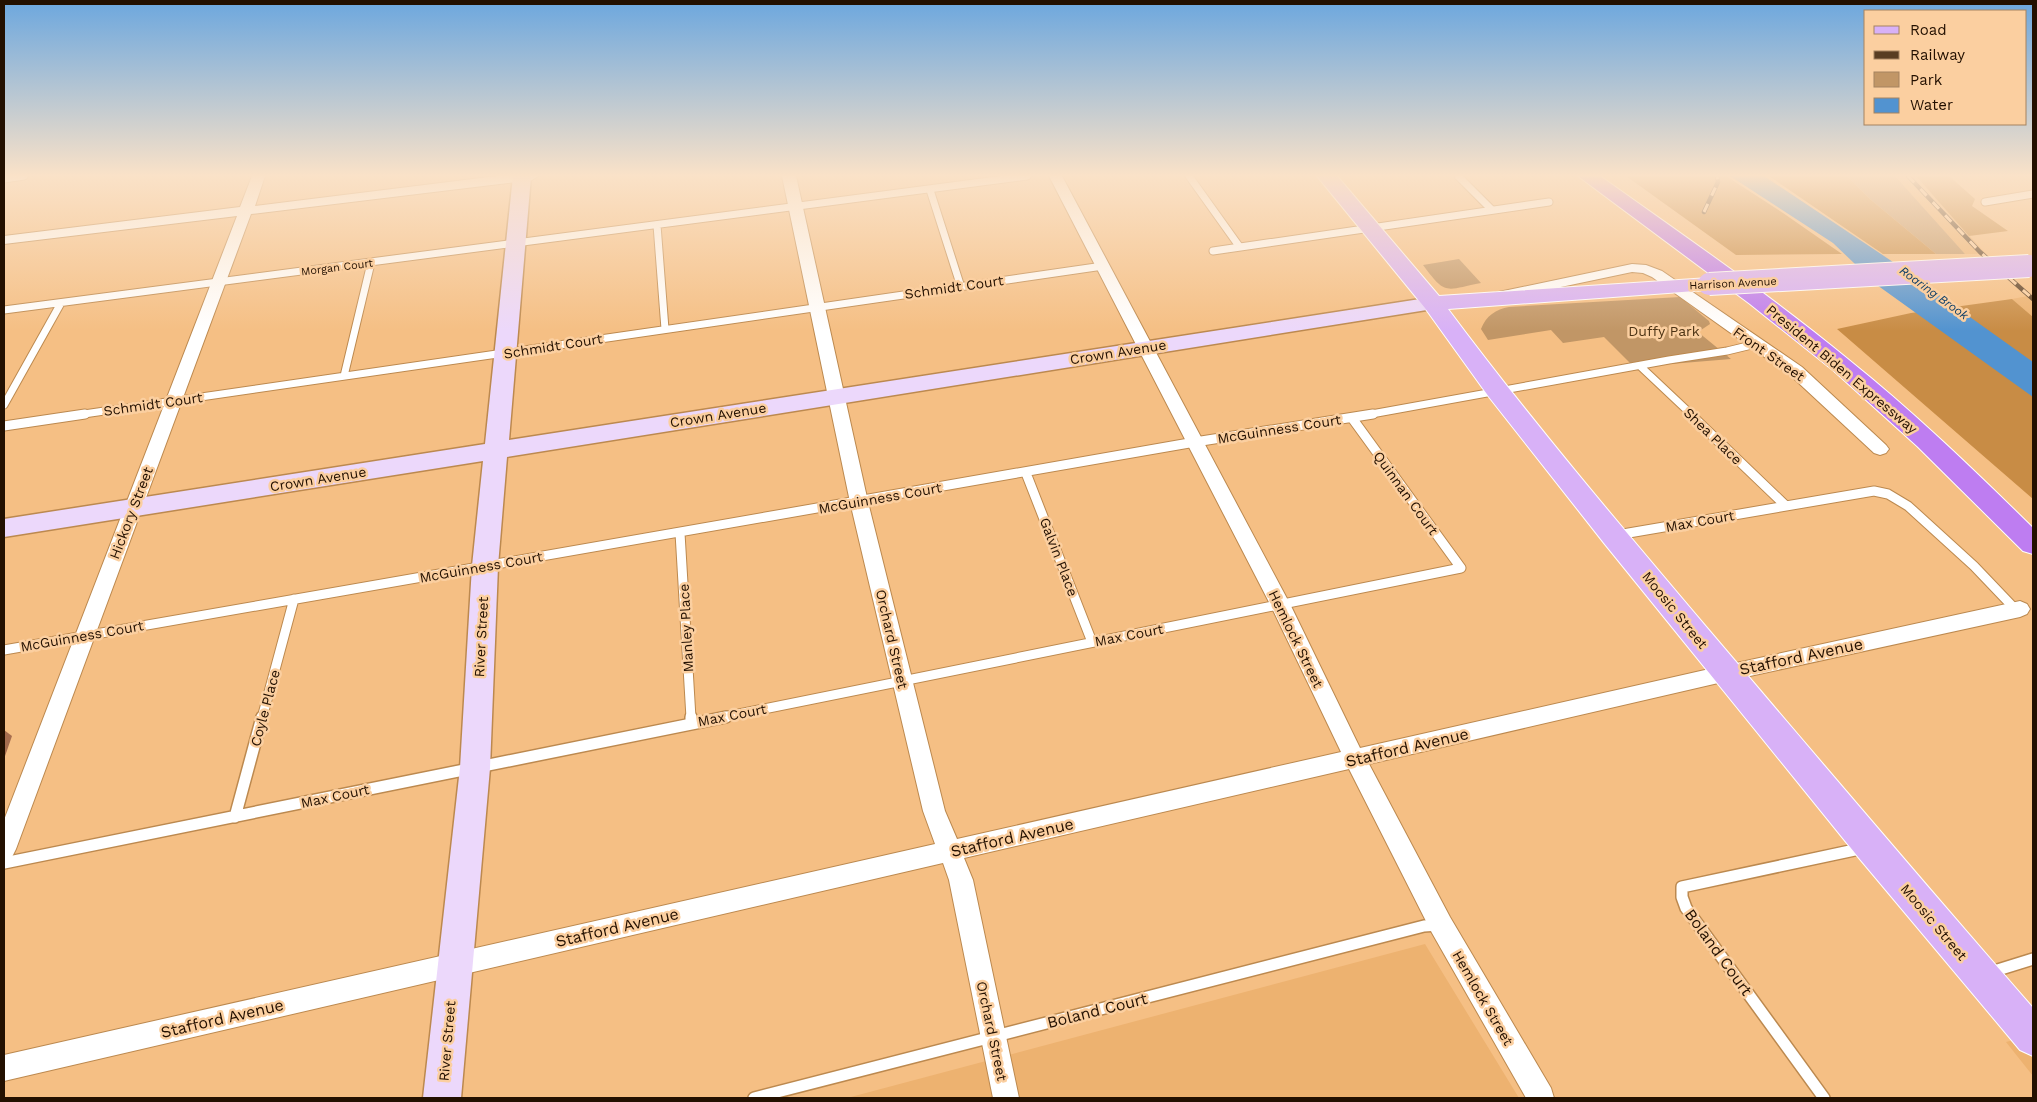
<svg xmlns="http://www.w3.org/2000/svg" width="2037" height="1102" font-family="'Work Sans',sans-serif">
<rect width="100%" height="100%" fill="#f5bf84"/>
<path fill="#edb270" d="M1895 176H1916L1986 254H1965Z
M2033 295V317L2012 299Z
M1425 944 1519 1098H847Z
M2033 1035V1076L2006 1042Z"/>
<path fill="#c19666" d="M1847 176H1895L1965 254H1936L1870 199Z
M1459 259 1481 283C1445 290 1446 296 1423 265Z
M1680 297 1709 321 1710 324 1698 332 1731 359 1634 367 1604 337 1563 343 1551 330 1488 340 1481 329C1486 316 1496 309 1509 307Z"/>
<path fill="#c88c45" d="M1626 176H1726L1783 213 1842 254 1736 255Z
M1769 176H1847L1870 199 1936 254H1883Z
M1916 176H1949L1975 199 1972 206 2008 231 1969 236Z
M2012 299 2033 317V499L1837 329 1911 313Z"/>
<path fill="#5293d0" d="M1730 176H1764L1890 260 2033 362V397L1877 285 1833 243Z"/>
<g fill="none" stroke-linecap="round" stroke-linejoin="round">
<g stroke="#bc894f" stroke-width="9">
<path id="lane-far2" d="M1189 176 1239 246
M1458 176 1491 209
M4 179 24 176
M930 190 961 287
M1985 202 2033 194
M657 225 665 329
M1213 251 1549 202
M4 310 1027 176
M1640 366 1692 415
M344 376 371 263
M4 405 61 303
M77 415 1103 266
M1366 415 1669 360 1727 351 1756 344"/>
</g>
<g stroke="#bc894f" stroke-width="11">
<path id="lane-far1" d="M1690 414 1786 506
M4 426 85 414
M1026 473 1092 642
M680 533 691 718
M1617 535 1874 491 1888 494 1908 506 1974 566 2016 610
M4 650 1195 442 1373 414
M262 718 294 599
M719 718 1461 568 1352 418"/>
</g>
<g stroke="#bc894f" stroke-width="14">
<path id="lane" d="M691 717V723
M235 817 262 717
M4 863 726 717
M1988 973 2033 959
M754 1098 1424 926 1438 925
M1824 1098 1686 908 1682 897V887L1864 848"/>
</g>
<g stroke="#bc894f" stroke-width="2">
<path id="street" d="M252 176H265L255 206 497 176H538L532 180 251 214 16 849 12 857 4 860V820L237 216 4 244V236L240 207Z
M782 176H796L868 502 945 811 957 839 1341 752 1271 606 1049 176H1062L1291 606 1360 748 1727 665 2020 601 2027 604 2030 609 2027 614 2020 617 1727 681 1369 764 1450 917 1551 1088 1554 1098H1526L1432 933 1349 769 964 858 973 880 1019 1098H993L949 880 943 863 4 1081V1055L935 844 923 811 850 502Z
M1632 264 1646 265 1662 271 1802 367 1886 445 1889 449 1886 453 1880 455 1874 453 1790 375 1652 277 1643 273 1632 272 1494 301 1489 300 1487 297 1489 294Z"/>
</g>
<g stroke="#bc894f" stroke-width="3">
<path id="secondary" d="M513 176H531L509 440 1433 297 1440 299 1444 303 1440 307 1433 309 507 457 498 566 490 768 461 1098H423L460 768 472 566 483 461 4 537V519L485 444Z"/>
</g>
<g stroke="#fff" stroke-width="2">
<path id="primary" d="M1317 176H1337L1439 296 1709 278 1717 279 1720 284 1717 289 1709 290 1448 309C1530 419 1619 524 1708 629 1816 756 1924 883 2033 1008V1056L2020 1050 1859 858 1604 543 1489 397 1425 308Z"/>
</g>
<g stroke="#fff" stroke-width="2">
<path id="highway" d="M1578 176H1600C1684 236 1769 294 1849 360 1914 412 1974 470 2033 528V554L2023 551 1917 446 1834 371 1750 304Z"/>
</g>
<use href="#lane-far2" stroke="#fff" stroke-width="7"/>
<use href="#lane-far1" stroke="#fff" stroke-width="9"/>
<use href="#lane" stroke="#fff" stroke-width="11"/>
<use href="#street" fill="#fff" fill-rule="evenodd"/>
<use href="#secondary" fill="#ecd8fb" fill-rule="evenodd"/>
<use href="#primary" fill="#d8b1f7" fill-rule="evenodd"/>
<use href="#highway" fill="#be7df1" fill-rule="evenodd"/>
<g stroke="#593d22" stroke-width="4.5">
<path id="rail" d="M1908 176 1980 252 2033 299
M1704 212 1718 182 1717 176"/>
</g>
<use href="#rail" stroke="#fbcfa0" stroke-width="3" stroke-dasharray="9" stroke-linecap="butt"/>
<g stroke="#fff" stroke-width="24" stroke-linecap="butt">
<path id="primary-bridge" d="M1709 284 2029 266"/>
</g>
<use href="#primary-bridge" stroke="#d8b1f7" stroke-width="22"/>
</g>
<path fill="#a76e4f" d="M4 730 12 736 4 759Z"/>
<linearGradient id="sky" x2="0" y2="1"><stop stop-color="#6ca7de"/><stop offset="0.53" stop-color="#fae2c8"/><stop offset="1" stop-color="#fae2c8" stop-opacity="0"/></linearGradient>
<rect width="2037" height="331" fill="url(#sky)"/>
<g text-anchor="middle" stroke-width="5" stroke-linejoin="round" paint-order="stroke">
<g font-size="11" fill="#231000" stroke="#fbcfa0">
<text transform="translate(337 267) rotate(-7)" y="4">Morgan Court</text>
<text transform="translate(1733 283) rotate(-3)" y="4">Harrison Avenue</text>
</g>
<g font-size="12" font-style="italic" fill="#0e3e67" stroke="#fbcfa0">
<text transform="translate(1934 293) rotate(36)" y="4">Roaring Brook</text>
</g>
<g font-size="14" fill="#231000" stroke="#fbcfa0">
<text transform="translate(954 287) rotate(-8)" y="5">Schmidt Court</text>
<text transform="translate(553 346) rotate(-9)" y="5">Schmidt Court</text>
<text transform="translate(1118 352) rotate(-9)" y="5">Crown Avenue</text>
<text transform="translate(1769 354) rotate(35)" y="5">Front Street</text>
<text transform="translate(1842 369) rotate(40)" y="5">President Biden Expressway</text>
<text transform="translate(153 404) rotate(-8)" y="5">Schmidt Court</text>
<text transform="translate(718 415) rotate(-9)" y="5">Crown Avenue</text>
<text transform="translate(1279 429) rotate(-9)" y="5">McGuinness Court</text>
<text transform="translate(1713 436) rotate(44)" y="5">Shea Place</text>
<text transform="translate(318 479) rotate(-9)" y="5">Crown Avenue</text>
<text transform="translate(1406 493) rotate(54)" y="5">Quinnan Court</text>
<text transform="translate(880 498) rotate(-10)" y="5">McGuinness Court</text>
<text transform="translate(131 513) rotate(-69)" y="5">Hickory Street</text>
<text transform="translate(1700 521) rotate(-10)" y="5">Max Court</text>
<text transform="translate(1059 557) rotate(69)" y="5">Galvin Place</text>
<text transform="translate(481 567) rotate(-10)" y="5">McGuinness Court</text>
<text transform="translate(1675 610) rotate(51)" y="5">Moosic Street</text>
<text transform="translate(686 628) rotate(-93)" y="5">Manley Place</text>
<text transform="translate(1129 635) rotate(-11)" y="5">Max Court</text>
<text transform="translate(82 636) rotate(-10)" y="5">McGuinness Court</text>
<text transform="translate(481 637) rotate(-87)" y="5">River Street</text>
<text transform="translate(892 639) rotate(77)" y="5">Orchard Street</text>
<text transform="translate(1296 639) rotate(64)" y="5">Hemlock Street</text>
<text transform="translate(265 708) rotate(-75)" y="5">Coyle Place</text>
<text transform="translate(732 715) rotate(-11)" y="5">Max Court</text>
<text transform="translate(335 796) rotate(-12)" y="5">Max Court</text>
<text transform="translate(1934 922) rotate(50)" y="5">Moosic Street</text>
<text transform="translate(1483 998) rotate(60)" y="5">Hemlock Street</text>
<text transform="translate(992 1031) rotate(78)" y="5">Orchard Street</text>
<text transform="translate(447 1041) rotate(-85)" y="5">River Street</text>
</g>
<g font-size="14" fill="#4c3314" stroke="#fbcfa0">
<text x="1664" y="336">Duffy Park</text>
</g>
<g font-size="16" fill="#231000" stroke="#fbcfa0">
<text transform="translate(1801 656) rotate(-12)" y="6">Stafford Avenue</text>
<text transform="translate(1407 747) rotate(-13)" y="6">Stafford Avenue</text>
<text transform="translate(1012 837) rotate(-13)" y="6">Stafford Avenue</text>
<text transform="translate(617 927) rotate(-13)" y="6">Stafford Avenue</text>
<text transform="translate(1719 952) rotate(54)" y="6">Boland Court</text>
<text transform="translate(1097 1010) rotate(-14)" y="6">Boland Court</text>
<text transform="translate(222 1018) rotate(-13)" y="6">Stafford Avenue</text>
</g>
</g>
<rect width="2037" height="1102" fill="none" stroke="#231000" stroke-width="10"/>
<rect x="1864" y="10" width="162" height="115" fill="#fbcfa0" stroke="#a58360"/>
<rect x="1874" y="26" width="25" height="8" fill="#d8b1f7" stroke="#a58360"/>
<text x="1910" y="35" font-size="15" fill="#231000">Road</text>
<rect x="1874" y="51" width="25" height="8" fill="#593d22" stroke="#a58360"/>
<text x="1910" y="60" font-size="15" fill="#231000">Railway</text>
<rect x="1874" y="72" width="25" height="15" fill="#c19666" stroke="#a58360"/>
<text x="1910" y="85" font-size="15" fill="#231000">Park</text>
<rect x="1874" y="98" width="25" height="15" fill="#5293d0" stroke="#a58360"/>
<text x="1910" y="110" font-size="15" fill="#231000">Water</text>
</svg>
